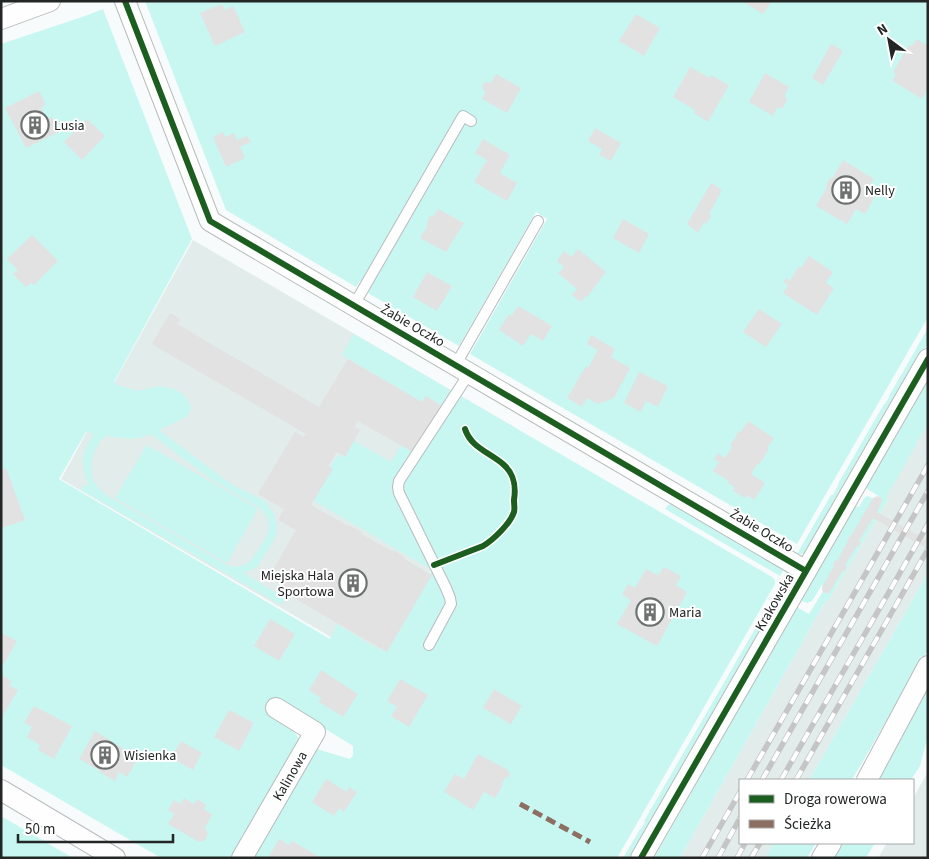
<svg xmlns="http://www.w3.org/2000/svg" width="929" height="859" font-family="'Source Sans 3',sans-serif">
<rect width="100%" height="100%" fill="#f7fbfb"/>
<path fill="#e1eceb" d="M193 240 516 428 375 663 61 479Z
M928 424V573L809 780H740V843H774L765 858H680L825 602 828 601 888 500 886 496Z
M928 772V858H878L887 843H913V798Z"/>
<path fill="#c8f7f2" fill-rule="evenodd" d="M145 1H928V317L797 544 470 354 547 219 536 212 459 346 368 293 371 287 360 281 356 287 226 210Z
M103 9 192 239 114 382 117 385 139 391 158 386 175 389 185 396 192 408 186 417 159 430 231 484 265 501 274 514 277 528 276 536 259 565 251 570 243 573 285 598 281 605 81 490 84 484 90 487C80 466 81 452 94 434L86 432 59 479 330 639 337 624 380 650 432 570 311 499 337 456 340 457 351 439 391 462 425 404 342 355 354 334 772 577 775 580V584L617 858H254L317 749 350 759 353 755V746L277 699 288 723 300 740 232 858H161L1 765V44L85 16ZM151 434 209 478 260 508C265 513 269 520 269 527 269 534 255 557 249 562 243 567 236 567 229 566L106 495C101 490 95 485 93 479 88 463 94 446 106 436 122 438 137 441 151 434Z
M928 328V343L807 550 802 554H797L831 495H833L839 483V482L884 404H885L889 397V396Z
M928 379V424L887 496 888 500 828 601 825 602 680 858H654L797 607 809 614 825 588 822 585 812 601 807 603 800 600 816 573H817V571L854 505 859 507 865 497 868 496 877 501 880 497 864 487Z
M147 445 258 509 227 563 115 498Z
M672 503 784 569 780 576 665 509 668 505Z
M928 573V649L924 657 921 656 900 697 852 780H809Z
M774 596 780 598 634 858H623L640 829H641L645 822 644 821Z
M928 684V736L920 766 911 780H876Z
M1 816 73 858H1Z
M774 843H816L807 858H765Z
M841 843H875L866 858H832Z"/>
<path fill="#e1e2e1" d="M742 1H772L763 14Z
M222 4 225 10 233 6 245 32 215 46 200 13Z
M636 14 660 28 644 56 619 41Z
M917 39 928 46V89L922 99 893 81 896 74 893 72 909 45 912 46Z
M831 44 843 51 823 85 812 78Z
M690 67 710 78 711 75 729 85 708 122 694 113 695 110 673 97Z
M765 73 789 87 785 95 787 100 783 108H777L773 116 749 102Z
M496 74 521 88 507 113 482 99 486 92 484 91 482 87 485 82H489L491 83Z
M39 91 46 105 41 107 47 119 52 117 59 132 26 148 5 108Z
M87 119 105 136 82 160 64 142Z
M595 128 621 143 611 161 599 155 602 149 588 141Z
M223 132 225 137 234 133 237 140 247 136 251 142 240 147 245 158 226 167 213 137Z
M483 139 510 155 500 173 517 183 507 201 474 182 487 160 475 153Z
M843 160 874 179 865 193 874 198 865 214 856 209 847 224 816 206 827 187 826 185 830 177 832 179Z
M711 183 722 190 709 214 711 216 706 224 704 222 698 233 687 224Z
M438 209 464 223 446 252 420 238 428 225H426L430 216 433 217Z
M623 219 649 234 639 253 613 238Z
M32 235 58 261 34 285 31 283 26 287 13 274 18 270 7 259Z
M578 249 606 272 587 297 586 296 581 302 572 295 577 289 558 273 564 267 557 261 564 251 572 257Z
M809 256 833 272 826 283 834 288 817 315 783 293 788 285 783 282 786 278 790 281 799 266 801 268Z
M427 272 452 286 437 311 413 297Z
M518 306 552 326 543 341 531 334 523 346 499 330 509 314 512 316Z
M759 309 782 324 766 347 743 332Z
M170 313 180 319 177 324 319 407 348 359 422 402 426 396 444 407 416 454 358 421 354 427 360 430 346 455H347L346 457 337 452 328 466 333 469 311 505 348 526 349 525 362 532 361 534 392 551 393 550 405 557 404 559 432 575 387 652 287 594 290 589 269 577 296 530 278 520 284 509 258 494 295 432 304 437 306 434 152 344Z
M591 335 615 349 611 357 630 368 614 398 598 404 587 398 582 407 567 398 586 366 588 368 598 350 587 344Z
M639 372 668 386 658 407 646 401 641 412 624 403Z
M748 421 774 438 767 448 769 449 759 465 758 463 751 474 765 483 754 500 747 495 745 498 733 491 735 488 728 483 729 481 713 471 719 462 714 459 718 453 725 458 732 447 730 446 739 431 741 432Z
M6 468 25 520 2 528 1 470Z
M878 496 881 498 882 501 877 512 928 541V549L873 518 859 541 861 542 859 547 857 546 845 565 847 566 845 571 843 570 829 593H824L822 590V587L834 566 833 565 836 560 837 561 848 541H847L850 536H851L873 498Z
M664 567 681 576 676 585 687 592 657 646 617 624 631 600 622 595 628 584 635 588 646 569 658 575Z
M270 619 295 634 279 661 254 646Z
M1 633 17 641 4 664 1 662Z
M321 670 358 694 343 717 319 702 321 698 309 690Z
M1 675 12 681 9 685 18 690 1 719Z
M400 679 428 695 409 727 391 716 397 707 387 701Z
M494 689 522 706 511 724 483 708Z
M34 706 72 726 54 759 38 750 40 745 27 737 32 727 24 723Z
M229 710 254 723 239 751 214 737Z
M95 731 130 753 128 758 136 762 127 777 119 772 115 781 99 772 100 771 79 759Z
M181 741 202 753 193 770 171 758Z
M478 754 508 770 510 775 508 778 506 777 501 785H503L495 798 484 792 473 810 463 804V803L444 792 455 774 464 779Z
M326 779 347 792 349 787 357 792 344 812 339 808 334 816 312 802Z
M184 798 194 804 197 799 206 805 204 809 212 815 205 827 208 834 205 840 199 842 168 824 174 814 168 810 174 800 180 804Z
M279 839 289 845 292 841 321 858H268Z"/>
<g fill="none" stroke-linecap="round" stroke-linejoin="round">
<g stroke="#b9bcbc" stroke-width="12">
<path id="service" d="M354 305 463 116 471 121
M456 364 538 221
M429 645 451 604 450 598 446 588 399 493 398 487 399 481 470 372"/>
</g>
<g stroke="#b9bcbc" stroke-width="22">
<g id="minor">
<path d="M125 1 210 221 806 571"/>
<path d="M1 19 50 1"/>
<path d="M867 780 928 666"/>
<path d="M1 790 115 858"/>
<path id="s1" d="M242 858 315 732 276 708"/>
<path d="M641 858 928 359"/>
<path d="M822 858 831 843"/>
</g>
</g>
<use href="#service" stroke="#fefefe" stroke-width="10"/>
<use href="#minor" stroke="#fefefe" stroke-width="20"/>
<g stroke="#c5c5c5" stroke-width="5.5">
<path id="rail" d="M747 780 928 465
M762 780 928 491
M781 780 928 524
M796 780 928 549
M702 858 740 792
M718 858 740 818
M737 858 745 843
M751 858 760 843"/>
</g>
<use href="#rail" stroke="#fff" stroke-width="4" stroke-dasharray="11" stroke-linecap="butt"/>
<path stroke="#8d6e63" stroke-width="5" stroke-dasharray="10 5" stroke-linecap="butt" d="M520 804 590 842"/>
<g stroke="#fff" stroke-width="9">
<path id="cycleway" d="M125 1 210 221 806 571
M434 565 483 546C493 540 510 524 514 512 515 509 514 504 514 500 516 487 515 475 504 465 491 453 471 448 465 429
M641 858 928 359"/>
</g>
<use href="#cycleway" stroke="#1b5e20" stroke-width="6"/>
</g>
<defs>
<g id="building-ring" transform="scale(1.4375)"><circle r="9.5" fill="#fff" stroke="#6d7170" stroke-width="1.5"/><path d="M-4-6H4V6H1V3H-1V6H-4ZM-2.5-4.3h1.7v1.8h-1.7ZM.8-4.3h1.7v1.8H.8ZM-2.5-1h1.7V.8h-1.7ZM.8-1h1.7V.8H.8Z" fill="#6d7170"/></g>
</defs>
<g fill-rule="evenodd">
<use href="#building-ring" x="35" y="125"/>
<use href="#building-ring" x="846" y="190"/>
<use href="#building-ring" x="353" y="583"/>
<use href="#building-ring" x="650" y="612"/>
<use href="#building-ring" x="105" y="755"/>
</g>
<g text-anchor="middle" stroke-width="4" stroke-linejoin="round" paint-order="stroke">
<g font-size="14" fill="#222625" stroke="#fff" text-anchor="start">
<text x="54" y="130">Lusia</text>
<text x="865" y="195">Nelly</text>
<text x="334" y="580" text-anchor="end">Miejska Hala<tspan x="334" dy="16">Sportowa</tspan></text>
<text x="669" y="617">Maria</text>
<text x="124" y="760">Wisienka</text>
</g>
<g font-size="14" fill="#222625" stroke="#fff">
<text transform="translate(413 325) rotate(30)" y="5">Żabie Oczko</text>
<text transform="translate(762 530) rotate(31)" y="5">Żabie Oczko</text>
<text transform="translate(774 602) rotate(-60)" y="5">Krakowska</text>
<text dy="5" stroke="none"><textPath href="#s1" startOffset="95">Kalinowa</textPath></text>
</g>
</g>
<rect width="929" height="859" fill="none" stroke="#222625" stroke-width="5"/>
<rect x="739" y="779" width="175" height="65" fill="#ffffff" stroke="#a7a8a8"/>
<rect x="749" y="795" width="25" height="8" fill="#1b5e20" stroke="#a7a8a8"/>
<text x="784" y="804" font-size="15" fill="#222625">Droga rowerowa</text>
<rect x="749" y="820" width="25" height="8" fill="#8d6e63" stroke="#a7a8a8"/>
<text x="784" y="829" font-size="15" fill="#222625">Ścieżka</text>
<g transform="translate(889 40) rotate(328)" stroke="#ffffff" stroke-width="4" paint-order="stroke">
<path d="M0-4L9 19L0 12L-9 19Z" fill="#222625"/>
<text y="-8" font-size="14" font-weight="bold" text-anchor="middle" fill="#222625">N</text>
</g>
<path d="M18 834v8h155v-8" fill="none" stroke="#222625" stroke-width="2.5"/>
<text x="25" y="834" font-size="15" fill="#222625" stroke="#ffffff" stroke-width="4" paint-order="stroke">50 m</text>
</svg>
